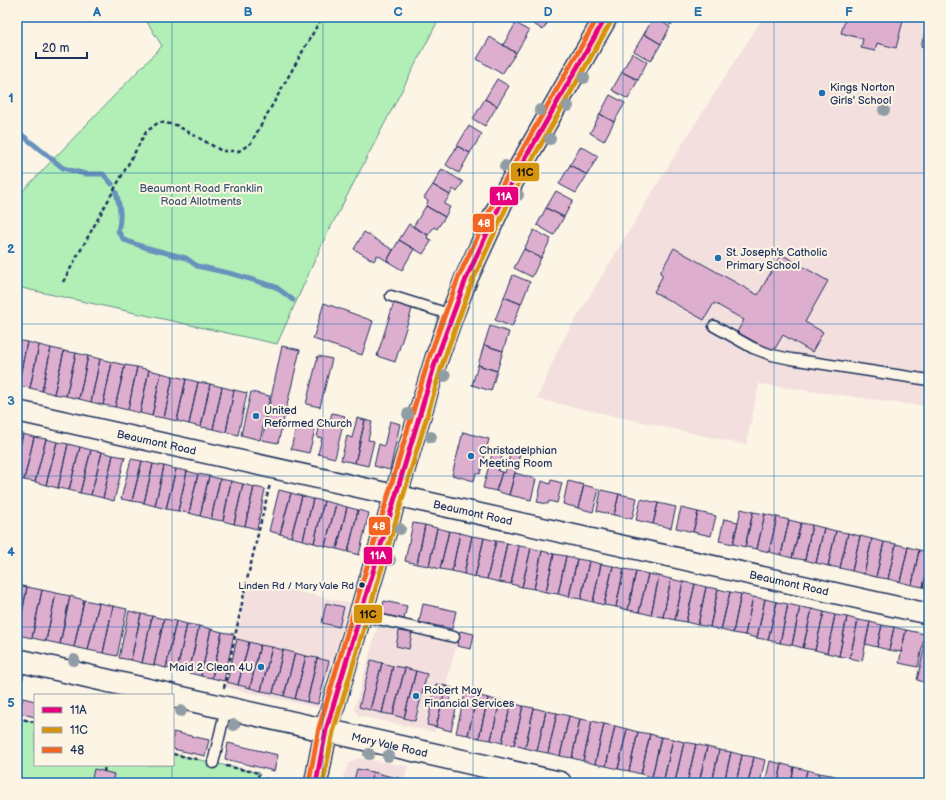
<svg xmlns="http://www.w3.org/2000/svg" width="946" height="800" font-family="'Balsamiq Sans',sans-serif">
<rect width="100%" height="100%" fill="#fcf5e5"/>
<filter id="ink" filterUnits="userSpaceOnUse"><feTurbulence type="fractalNoise" baseFrequency=".025" numOctaves="2"/><feDisplacementMap in="SourceGraphic" scale="8" xChannelSelector="R" yChannelSelector="G"/><feConvolveMatrix kernelMatrix="1 2 1 2 8 2 1 2 1" color-interpolation-filters="sRGB"/></filter>
<g filter="url(#ink)">
<path fill="#f3e0de" d="M763 17H929V407L759 384 746 445 537 399 560 345 667 168Z
M249 581 350 603 318 708 225 687Z
M381 614 460 631 434 732 359 716 354 709Z
M358 758 408 766 404 783H341L344 774 349 763Z"/>
<path fill="#b1efb6" stroke="#668f8a" d="M144 17H440L323 242 277 344 17 287V197L162 46Z
M17 718 35 722V765H173V754L259 773 257 783H17Z"/>
<g fill="none" stroke-linecap="round" stroke-linejoin="round">
<path stroke="#6791bc" stroke-width="5" d="M17 131 63 168 85 174H103L112 184
M116 192C120 207 122 216 118 231L124 240 144 247 186 258 197 266 233 274 276 287 293 300"/>
</g>
<path fill="#deaecf" stroke="#1b2f5e" d="M531 17H551L543 30 529 21Z
M654 17 670 27 661 44 644 34Z
M658 17H676L671 25Z
M846 17H904L896 48 877 43 875 51 861 48 863 39 841 33Z
M516 23 529 31 516 53 503 45Z
M927 25H929V48L921 46Z
M644 34 661 44 651 61 634 51Z
M490 37 516 53 502 74 477 59Z
M632 53 647 62 638 80 622 72Z
M622 72 638 80 628 99 612 90Z
M497 79 509 86 497 106 485 99Z
M610 95 625 103 614 122 600 114Z
M485 99 497 106 485 126 473 119Z
M600 114 614 122 604 141 590 133Z
M469 126 482 134 470 153 457 146Z
M457 146 470 153 459 173 446 165Z
M581 146 598 156 587 175 570 165Z
M570 165 587 175 576 193 559 184Z
M442 169 463 182 457 192 453 189 450 195 433 185Z
M433 185 450 195 444 204 450 207 445 217 426 206 428 201 424 198Z
M556 191 573 200 564 217 546 208Z
M426 206 445 217 437 229 434 227 428 235 413 227Z
M546 208 564 217 554 235 537 225Z
M409 224 428 235 427 238 432 240 423 254 399 240Z
M534 230 551 239 541 258 524 249Z
M364 232 393 250 387 261 377 255 374 261 354 249Z
M399 240 414 249 402 270 387 261Z
M674 248 758 295 781 254 828 281 805 322 823 332 812 352 783 335 773 352 737 332 744 320 714 303 704 320 654 292 663 275 660 273Z
M524 249 541 258 532 277 514 268Z
M513 275 530 282 521 304 504 297Z
M504 297 521 304 512 327 495 320Z
M395 299 413 306 395 362 377 356Z
M324 303 373 321 362 355 313 339Z
M490 326 509 332 503 351 484 345Z
M17 340 27 342 18 386 17 385Z
M27 342 39 345 30 388 18 386Z
M39 345 51 348 42 391 30 388Z
M484 345 503 351 497 371 478 365Z
M282 346 300 350 278 443 262 440Z
M51 348 64 351 54 394 42 391Z
M64 351 76 353 66 396 54 394Z
M76 353 88 356 79 399 66 396Z
M88 356 100 359 91 402 79 399Z
M318 356 332 359 320 407 306 404Z
M100 359 112 362 103 405 91 402Z
M112 362 125 365 115 407 103 405Z
M125 365 137 367 128 410 115 407Z
M478 365 497 371 491 391 472 385Z
M137 367 149 370 140 413 128 410Z
M149 370 161 373 152 416 140 413Z
M161 373 173 376 164 418 152 416Z
M173 376 186 379 177 421 164 418Z
M186 379 198 382 189 424 177 421Z
M198 382 210 384 201 427 189 424Z
M210 384 222 387 213 429 201 427Z
M222 387 234 390 226 432 213 429Z
M234 390 247 393 238 435 226 432Z
M251 392 270 396 260 440 241 435Z
M332 413 345 416 335 458 318 454 322 438 317 437 321 421 329 423Z
M357 418 365 420 355 463 341 460 347 436 352 438Z
M365 420 372 422 368 440 374 441 368 466 355 463Z
M390 421 400 424 390 470 374 466 379 444 384 446Z
M296 426 315 430 309 453 291 449Z
M463 432 489 439 480 474 476 473 474 481 452 475Z
M17 433 23 434 17 459Z
M23 434 34 437 24 480 17 478V459Z
M34 437 46 439 35 482 24 480Z
M46 439 57 442 46 485 35 482Z
M57 442 68 444 58 488 46 485Z
M68 444 80 447 69 490 58 488Z
M80 447 91 450 80 493 69 490Z
M91 450 102 452 91 495 80 493Z
M493 450 503 453 498 471 502 472 496 491 483 488Z
M511 451 520 454 509 495 496 491 502 472 505 473Z
M102 452 113 455 103 498 91 495Z
M113 455 125 457 114 501 103 498Z
M131 459 142 461 132 501 121 499Z
M142 461 153 464 144 503 132 501Z
M153 464 164 466 155 506 144 503Z
M164 466 176 469 166 509 155 506Z
M176 469 187 471 178 511 166 509Z
M187 471 198 474 189 513 178 511Z
M515 473 536 479 531 500 509 495Z
M198 474 209 476 200 516 189 513Z
M209 476 220 479 211 519 200 516Z
M220 479 231 481 223 521 211 519Z
M551 480 562 483 557 503 549 501 548 504 537 502 542 481 550 484Z
M231 481 243 484 234 524 223 521Z
M568 481 584 485 578 508 563 504Z
M243 484 254 487 245 526 234 524Z
M584 485 599 489 593 512 578 508Z
M254 487 265 489 257 529 245 526Z
M279 490 291 493 280 534 269 531Z
M601 490 619 494 614 515 597 511Z
M291 493 302 496 291 537 280 534Z
M619 494 637 498 632 519 614 515Z
M302 496 313 499 303 540 291 537Z
M313 499 324 501 314 543 303 540Z
M641 499 658 503 653 524 636 520Z
M324 501 336 504 325 546 314 543Z
M658 503 676 507 671 528 653 524Z
M336 504 347 507 337 549 325 546Z
M347 507 358 510 348 552 337 549Z
M681 508 698 512 693 532 676 528Z
M741 509 753 512 745 547 733 544Z
M358 510 369 513 359 555 348 552Z
M698 512 716 516 711 536 693 532Z
M753 512 765 514 757 549 745 547Z
M765 514 777 517 769 552 757 549Z
M777 517 789 520 781 555 769 552Z
M724 519 738 522 733 544 719 541Z
M789 520 801 523 792 558 781 555Z
M413 523 425 525 417 564 405 561Z
M801 523 812 525 805 560 792 558Z
M425 525 437 528 429 566 417 564Z
M812 525 824 528 816 563 805 560Z
M437 528 449 531 440 569 429 566Z
M824 528 836 531 828 566 816 563Z
M449 531 460 533 452 571 440 569Z
M836 531 848 533 840 568 828 566Z
M460 533 472 536 464 574 452 571Z
M848 533 860 536 852 571 840 568Z
M472 536 484 538 475 577 464 574Z
M860 536 872 539 864 574 852 571Z
M484 538 496 541 487 579 475 577Z
M872 539 884 542 876 577 864 574Z
M496 541 507 543 499 582 487 579Z
M884 542 896 544 888 579 876 577Z
M507 543 519 546 511 584 499 582Z
M896 544 908 547 900 582 888 579Z
M519 546 531 548 522 587 511 584Z
M908 547 919 550 912 585 900 582Z
M531 548 542 551 534 589 522 587Z
M919 550 929 552V563L923 587 912 585Z
M542 551 554 554 546 592 534 589Z
M554 554 566 556 558 594 546 592Z
M566 556 577 559 569 597 558 594Z
M577 559 589 561 581 599 569 597Z
M589 561 601 564 593 602 581 599Z
M929 563V589L923 587Z
M601 564 613 566 604 605 593 602Z
M613 566 624 569 616 607 604 605Z
M624 569 636 571 628 610 616 607Z
M636 571 648 574 639 612 628 610Z
M648 574 659 576 651 615 639 612Z
M659 576 671 579 663 617 651 615Z
M671 579 683 582 675 620 663 617Z
M683 582 695 584 686 622 675 620Z
M695 584 706 587 698 625 686 622Z
M17 585 27 587 18 635H17Z
M27 587 42 590 32 638 18 635Z
M706 587 718 589 710 627 698 625Z
M718 589 730 592 721 630 710 627Z
M42 590 56 593 46 641 32 638Z
M730 592 741 594 733 633 721 630Z
M56 593 70 596 60 644 46 641Z
M741 594 753 597 745 635 733 633Z
M70 596 84 600 74 647 60 644Z
M753 597 765 599 757 638 745 635Z
M765 599 777 602 768 640 757 638Z
M84 600 99 603 88 650 74 647Z
M384 601 407 606 404 619 381 614Z
M777 602 788 604 780 643 768 640Z
M99 603 113 606 103 653 88 650Z
M326 603 344 607 339 627 322 623Z
M423 604 456 611 452 629 419 622Z
M788 604 800 607 792 645 780 643Z
M113 606 127 609 117 656 103 653Z
M800 607 812 609 803 648 792 645Z
M812 609 824 612 815 650 803 648Z
M129 611 141 614 131 660 119 658Z
M824 612 835 615 827 653 815 650Z
M141 614 152 616 142 663 131 660Z
M835 615 847 617 839 656 827 653Z
M152 616 164 619 154 665 142 663Z
M847 617 858 620 850 658 839 656Z
M164 619 176 621 166 668 154 665Z
M858 620 870 622 862 661 850 658Z
M176 621 187 624 177 670 166 668Z
M870 622 882 625 877 647 865 644Z
M187 624 199 626 189 673 177 670Z
M882 625 894 627 889 650 877 647Z
M199 626 211 629 201 676 189 673Z
M894 627 906 630 901 652 889 650Z
M211 629 222 632 212 678 201 676Z
M906 630 925 634 918 667 899 663Z
M399 631 412 633 409 649 396 646Z
M460 631 474 634 471 649 457 646Z
M222 632 234 634 224 681 212 678Z
M927 636 929 637V679L928 683 917 680Z
M237 639 249 642 238 685 227 682Z
M249 642 260 645 250 688 238 685Z
M260 645 272 647 261 691 250 688Z
M272 647 283 650 273 693 261 691Z
M283 650 295 653 284 696 273 693Z
M295 653 306 656 295 699 284 696Z
M306 656 317 658 307 702 295 699Z
M317 658 329 661 318 704 307 702Z
M371 660 382 663 370 710 359 707Z
M382 663 393 666 382 713 370 710Z
M393 666 405 668 393 715 382 713Z
M405 668 416 671 404 718 393 715Z
M416 671 427 674 415 721 404 718Z
M436 684 446 686 436 727 427 725Z
M446 686 453 688 449 702 457 704 451 731 436 727Z
M465 693 477 695 468 735 456 733Z
M477 695 488 698 479 738 468 735Z
M23 698 35 701V717L19 713Z
M488 698 500 701 491 740 479 738Z
M500 701 511 703 502 743 491 740Z
M511 703 523 706 514 745 502 743Z
M523 706 534 708 525 748 514 745Z
M534 708 546 711 537 751 525 748Z
M546 711 557 713 548 753 537 751Z
M557 713 569 716 560 756 548 753Z
M569 716 580 719 572 758 560 756Z
M580 719 592 721 583 761 572 758Z
M592 721 604 724 595 764 583 761Z
M604 724 615 726 606 766 595 764Z
M615 726 627 729 618 769 606 766Z
M627 729 638 732 629 771 618 769Z
M173 732 209 740 205 756 173 749Z
M638 732 650 734 641 774 629 771Z
M650 734 661 737 652 777 641 774Z
M661 737 673 739 664 779 652 777Z
M673 739 684 742 675 782 664 779Z
M684 742 696 744 687 783H681L675 782Z
M228 743 278 755 274 771 225 759Z
M696 744 707 747 699 783H687Z
M707 747 719 750 712 783H699Z
M719 750 731 752 724 783H712Z
M731 752 742 755 736 783H724Z
M742 755 754 757 748 783H736Z
M754 757 765 760 760 783H748Z
M770 761 782 764 778 783H765Z
M782 764 794 767 791 783H778Z
M794 767 807 770 804 783H791Z
M94 769 114 774 112 783H91Z
M357 769 373 772 370 783H353Z
M807 770 819 773 816 783H804Z
M373 772 388 776 387 783H370Z
M819 773 831 775 829 783H816Z
M831 775 843 778 842 783H829Z
M388 776 403 779 402 783H387Z
M264 778 280 781V783H263Z"/>
<g fill="none" stroke-linecap="round" stroke-linejoin="round">
<g stroke="#1b2f5e" stroke-width="13">
<path id="lane" d="M391 296 452 315
M714 326 753 348 772 355 791 359 929 380
M361 615 454 637
M17 677 21 661
M213 763 226 708"/>
</g>
<g stroke="#1b2f5e" stroke-width="23">
<g id="street">
<path id="s1" d="M17 411 929 614"/>
</g>
</g>
<g stroke="#1b2f5e" stroke-width="25">
<g id="secondary">
<path d="M17 660 170 695"/>
<path id="s2" d="M173 696 560 783"/>
</g>
</g>
<g stroke="#1b2f5e" stroke-width="25">
<path id="highway" d="M316 783 326 730 436 360 452 315 466 279 506 192 606 17"/>
</g>
<path stroke="#1b2f5e" stroke-width="2.5" stroke-dasharray="4 3" stroke-linecap="butt" d="M63 282 146 132 159 122 176 125 222 151H239L251 143 322 17
M224 688 247 580 270 484
M17 718 35 722
M173 754 200 760
M226 766 259 773 257 783
M104 772 105 765
M209 783 210 776"/>
<use href="#lane" stroke="#fcf5e5" stroke-width="10"/>
<use href="#street" stroke="#fcf5e5" stroke-width="20"/>
<use href="#secondary" stroke="#fcf5e5" stroke-width="22"/>
<use href="#highway" stroke="#fcf5e5" stroke-width="22"/>
<g stroke="#fcf5e5" stroke-width="8">
<path id="bus-1" d="M316 783 326 730 436 360 466 279 506 192 606 17"/>
</g>
<g stroke="#fcf5e5" stroke-width="8">
<path id="bus-2" d="M323 783 333 732 443 362 472 282 512 195 612 20"/>
</g>
<g stroke="#fcf5e5" stroke-width="8">
<path id="bus-3" d="M309 782 319 728 429 358 459 276 500 189 598 17"/>
</g>
<use href="#bus-1" stroke="#e5007d" stroke-width="5"/>
<use href="#bus-2" stroke="#d6940e" stroke-width="5"/>
<use href="#bus-3" stroke="#f26522" stroke-width="5"/>
</g>
<g fill="#919da5">
<circle cx="584" cy="78" r="6"/>
<circle cx="568" cy="106" r="6"/>
<circle cx="540" cy="110" r="6"/>
<circle cx="884" cy="110" r="6"/>
<circle cx="550" cy="139" r="6"/>
<circle cx="505" cy="166" r="6"/>
<circle cx="518" cy="195" r="6"/>
<circle cx="445" cy="376" r="6"/>
<circle cx="408" cy="414" r="6"/>
<circle cx="431" cy="437" r="6"/>
<circle cx="400" cy="529" r="6"/>
<circle cx="390" cy="560" r="6"/>
<circle cx="74" cy="660" r="6"/>
<circle cx="181" cy="711" r="6"/>
<circle cx="234" cy="725" r="6"/>
<circle cx="369" cy="754" r="6"/>
<circle cx="388" cy="756" r="6"/>
</g>
</g>
<path fill="none" stroke="#1f6fb2" stroke-width="1" stroke-opacity="0.55" d="M172 17V695M323 17V783M473 17V783M623 17V783M774 17V783M17 173H929M17 324H929M17 476H929M17 627H929M172 765V783"/>
<g fill="#1f6fb2" stroke="#fcf5e5" stroke-width="1.5">
<circle cx="822" cy="93" r="4"/>
<circle cx="718" cy="258" r="4"/>
<circle cx="256" cy="416" r="4"/>
<circle cx="471" cy="456" r="4"/>
<circle cx="261" cy="667" r="4"/>
<circle cx="416" cy="696" r="4"/>
</g>
<circle fill="#1b2f5e" stroke="#fcf5e5" stroke-width="1.5" cx="362" cy="585" r="3.5"/>
<g text-anchor="middle" stroke-width="4" stroke-linejoin="round" paint-order="stroke">
<g font-size="10" fill="#1b2f5e" stroke="#fcf5e5" text-anchor="end">
<text x="354" y="589">Linden Rd / Mary Vale Rd</text>
</g>
<g font-size="11" fill="#1b2f5e" stroke="#fcf5e5" text-anchor="start">
<text x="830" y="91">Kings Norton<tspan x="830" dy="13">Girls' School</tspan></text>
<text x="726" y="256">St. Joseph's Catholic<tspan x="726" dy="13">Primary School</tspan></text>
<text x="264" y="414">United<tspan x="264" dy="13">Reformed Church</tspan></text>
<text x="479" y="454">Christadelphian<tspan x="479" dy="13">Meeting Room</tspan></text>
<text x="253" y="671" text-anchor="end">Maid 2 Clean 4U</text>
<text x="424" y="694">Robert May<tspan x="424" dy="13">Financial Services</tspan></text>
</g>
<g font-size="11" fill="#395570" stroke="#fcf5e5">
<text x="201" y="192">Beaumont Road Franklin<tspan x="201" dy="13">Road Allotments</tspan></text>
</g>
<g font-size="11" fill="#1b2f5e" stroke="#fcf5e5">
<text dy="4" stroke="none"><textPath href="#s1" startOffset="143">Beaumont Road</textPath></text>
<text dy="4" stroke="none"><textPath href="#s1" startOffset="467">Beaumont Road</textPath></text>
<text dy="4" stroke="none"><textPath href="#s1" startOffset="791">Beaumont Road</textPath></text>
<text dy="4" stroke="none"><textPath href="#s2" startOffset="222">Mary Vale Road</textPath></text>
</g>
</g>
<g stroke="#fcf5e5" stroke-width="1.5">
<rect x="510" y="162" width="30" height="20" rx="4" fill="#d6940e"/>
<rect x="489" y="186" width="30" height="20" rx="4" fill="#e5007d"/>
<rect x="472" y="213" width="23" height="20" rx="4" fill="#f26522"/>
<rect x="368" y="516" width="23" height="20" rx="4" fill="#f26522"/>
<rect x="363" y="546" width="30" height="19" rx="4" fill="#e5007d"/>
<rect x="353" y="604" width="30" height="20" rx="4" fill="#d6940e"/>
</g>
<g font-size="11" text-anchor="middle" font-weight="bold" fill="#fff">
<text x="504" y="200">11A</text>
<text x="484" y="227">48</text>
<text x="379" y="530">48</text>
<text x="378" y="559">11A</text>
</g>
<g font-size="11" text-anchor="middle" font-weight="bold" fill="#111">
<text x="525" y="176">11C</text>
<text x="368" y="618">11C</text>
</g>
<rect width="946" height="800" fill="none" stroke="#fcf5e5" stroke-width="44"/>
<rect x="34" y="694" width="140" height="72" fill="#fcf5e5" stroke="#a2a6af"/>
<rect x="42" y="707" width="20" height="6" fill="#e5007d" stroke="#a2a6af"/>
<text x="70" y="714" font-size="12" fill="#1b2f5e">11A</text>
<rect x="42" y="727" width="20" height="6" fill="#d6940e" stroke="#a2a6af"/>
<text x="70" y="734" font-size="12" fill="#1b2f5e">11C</text>
<rect x="42" y="747" width="20" height="6" fill="#f26522" stroke="#a2a6af"/>
<text x="70" y="754" font-size="12" fill="#1b2f5e">48</text>
<path d="M36 52v6h51v-6" fill="none" stroke="#1b2f5e" stroke-width="2"/>
<text x="42" y="52" font-size="12" fill="#1b2f5e" stroke="#fcf5e5" stroke-width="3" paint-order="stroke">20 m</text>
<rect x="22" y="22" width="902" height="756" fill="none" stroke="#1f6fb2" stroke-width="1.5"/>
<g font-size="13" text-anchor="middle" font-weight="bold" fill="#1f6fb2">
<text x="97" y="16">A</text>
<text x="248" y="16">B</text>
<text x="398" y="16">C</text>
<text x="548" y="16">D</text>
<text x="698" y="16">E</text>
<text x="849" y="16">F</text>
<text x="11" y="102">1</text>
<text x="11" y="253">2</text>
<text x="11" y="405">3</text>
<text x="11" y="556">4</text>
<text x="11" y="707">5</text>
</g>
</svg>
